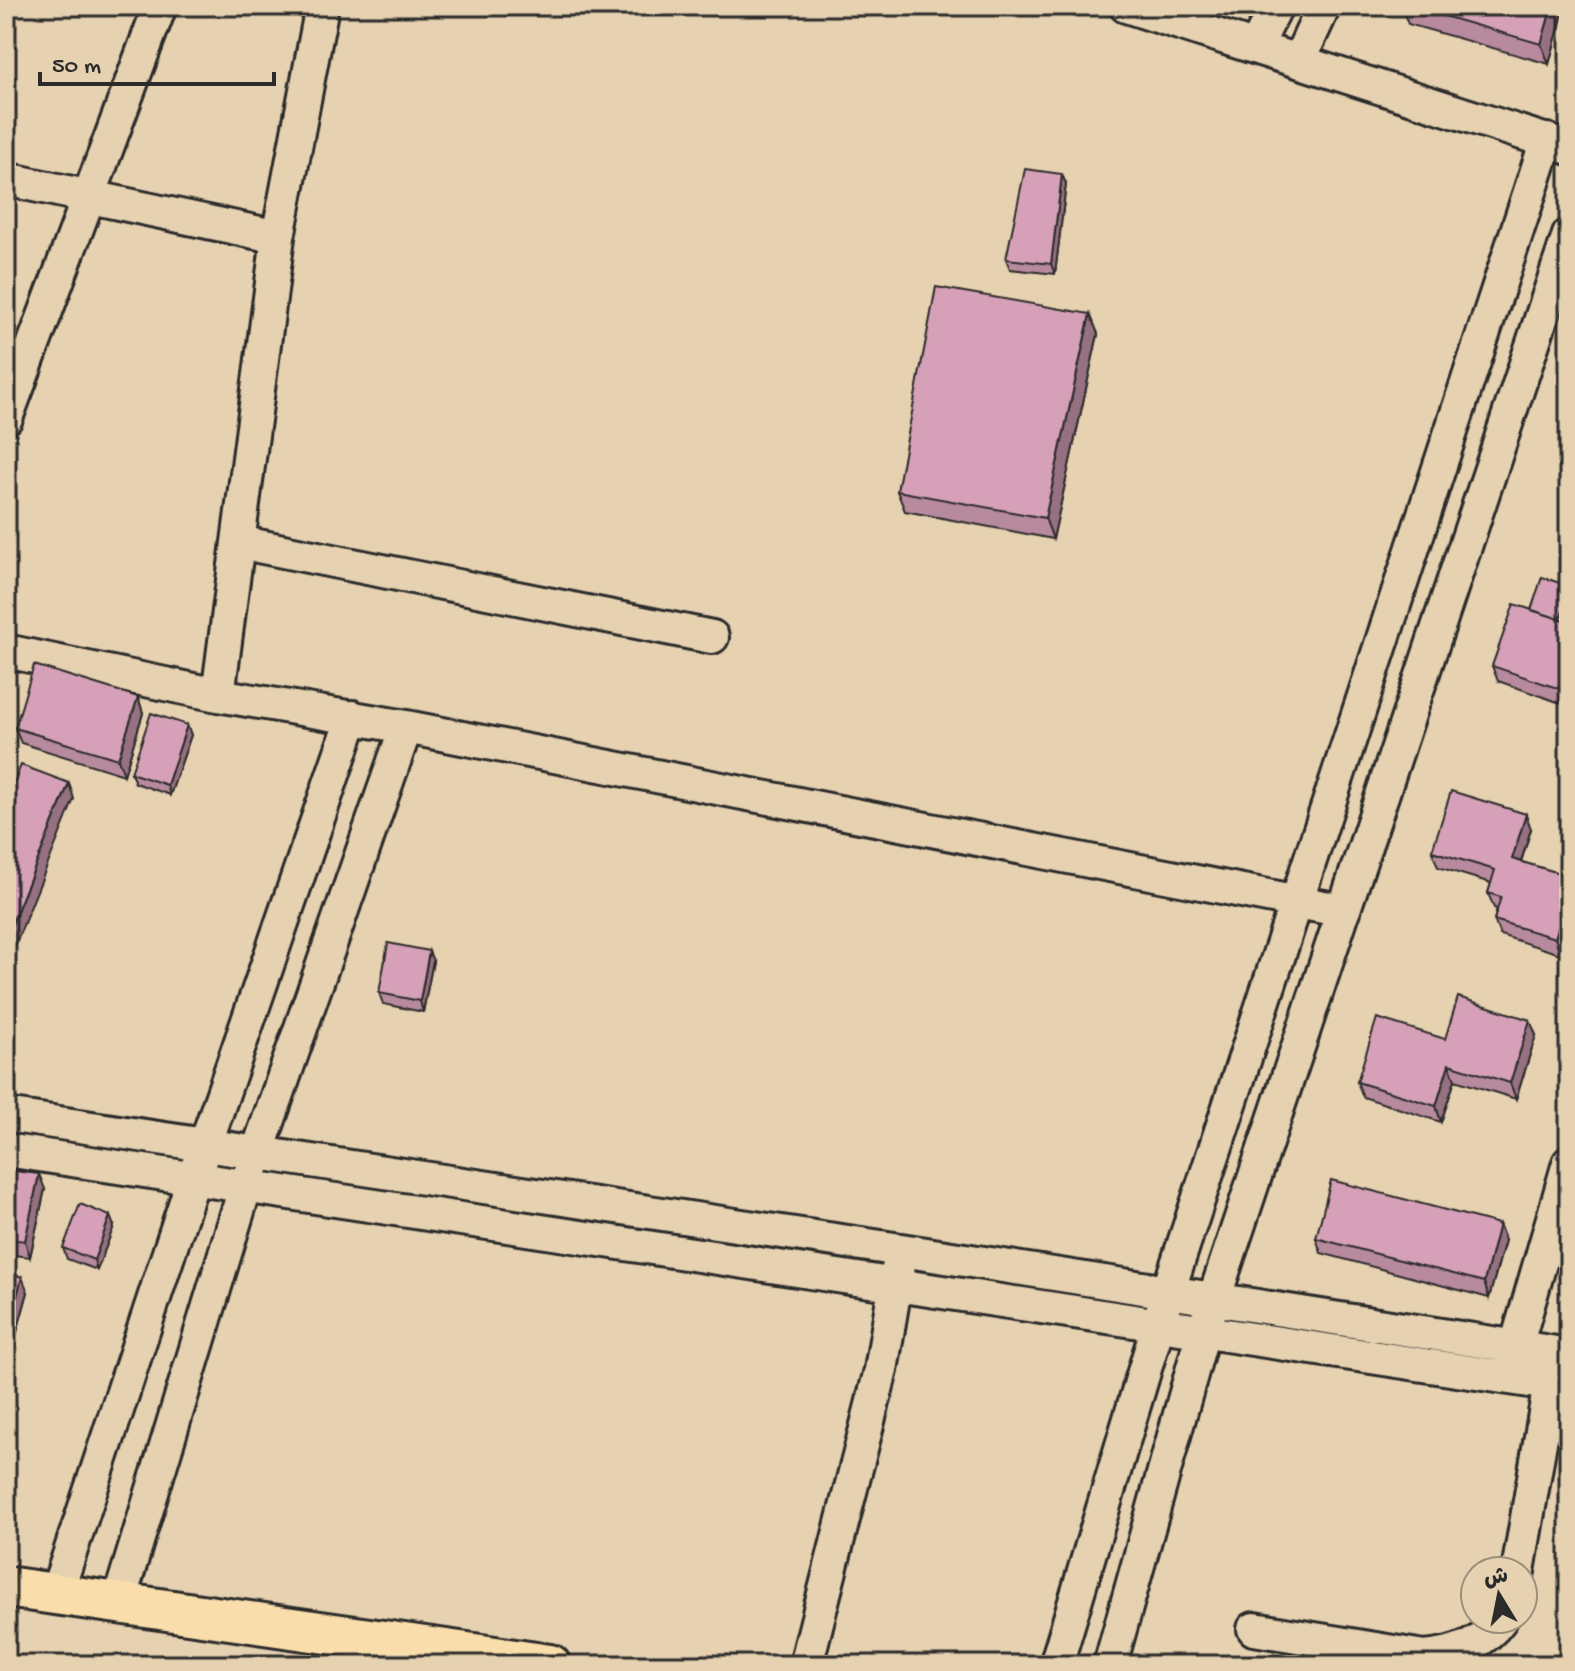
<svg xmlns="http://www.w3.org/2000/svg" width="1575" height="1671" font-family="'Gochi Hand','Playpen Sans Arabic',sans-serif">
<rect width="100%" height="100%" fill="#e6d1b0"/>
<filter id="ink" filterUnits="userSpaceOnUse"><feTurbulence type="fractalNoise" baseFrequency=".0125" numOctaves="2"/><feDisplacementMap in="SourceGraphic" scale="16" xChannelSelector="R" yChannelSelector="G"/><feConvolveMatrix kernelMatrix="1 2 1 2 8 2 1 2 1" color-interpolation-filters="sRGB"/></filter>
<g filter="url(#ink)">
<g fill="none" stroke-linecap="round" stroke-linejoin="round">
<g stroke="#2b2b2b" stroke-width="38">
<path id="minor" d="M1126 6 1569 148
M1256 47 1276 6
M1299 60 1324 6
M6 179 278 237
M6 418 160 6
M238 542 712 637
M6 651 218 695 406 727 1344 911
M218 695 278 237 322 6
M6 1115 901 1250 1569 1355
M6 1150 1569 1387
M1510 1367 1569 1163
M1518 1571 1550 1384
M56 1595 193 1180 353 717
M118 1604 245 1188 406 727
M1254 1629 1424 1657C1455 1655 1482 1645 1501 1619
M806 1665 881 1370 899 1263
M1056 1665 1168 1292 1547 140
M1110 1665 1203 1332 1569 235"/>
</g>
<g stroke="#2b2b2b" stroke-width="46">
<path id="major" d="M6 1587 550 1665"/>
</g>
<use href="#minor" stroke="#e6d1b0" stroke-width="32"/>
<use href="#major" stroke="#f9deab" stroke-width="40"/>
</g>
<path fill="#b88a9e" stroke="#2b2b2b" stroke-width="2" d="M1401 6H1565L1549 64 1408 24Z
M1066 184 1055 274 1010 269 1006 259Z
M1090 314 1098 334 1053 539 905 511 897 491Z
M1569 586V603L1563 620 1569 622V706L1498 681 1492 666 1531 610Z
M138 697 143 713 124 775 21 743 15 728Z
M187 725 191 735 170 795 135 783 131 773Z
M1531 829 1521 862 1569 876 1560 954 1500 935 1494 920 1497 909 1494 908 1488 893 1491 883 1438 867 1432 851Z
M433 961 423 1012 383 1004 379 993Z
M1536 1035 1516 1099 1455 1080 1441 1122 1363 1097 1357 1082 1445 1039Z
M6 1170 45 1189 30 1257 14 1255 12 1274 28 1292 10 1357H6Z
M1499 1224 1505 1240 1489 1298 1321 1253 1316 1238Z
M114 1226 97 1270 67 1259 63 1248Z"/>
<path fill="#967181" stroke="#2b2b2b" stroke-width="2" d="M1552 6H1565L1549 64 1541 44Z
M1062 174 1066 184 1055 274 1051 264Z
M1090 314 1098 334 1053 539 1045 518Z
M1569 592V603L1561 626 1559 621Z
M138 697 143 713 124 775 118 759Z
M187 725 191 735 170 795 167 785Z
M69 783 74 799 6 968V938Z
M1526 814 1531 829 1517 874 1512 859Z
M1569 893V926L1560 954 1555 938Z
M429 951 433 961 423 1012 420 1001Z
M1530 1020 1536 1035 1516 1099 1510 1083Z
M1449 1064 1455 1080 1441 1122 1436 1106Z
M39 1174 45 1189 30 1257 25 1241Z
M110 1216 114 1226 97 1270 94 1260Z
M1499 1224 1505 1240 1489 1298 1484 1282Z
M8 1239 14 1255 11 1287 6 1272Z
M22 1277 28 1292 10 1357 6 1347V1336Z"/>
<path fill="#d6a1b8" stroke="#2b2b2b" stroke-width="2" d="M1409 6H1552L1541 44Z
M1025 169 1062 174 1051 264 1006 259Z
M936 287 1090 314 1045 518 897 491Z
M1542 577 1569 586V592L1560 619 1531 610Z
M1514 604 1569 622V684L1566 691 1492 666Z
M34 665 138 697 118 759 15 728Z
M151 713 187 725 167 785 131 773Z
M21 765 69 783 6 938V803Z
M1451 791 1526 814 1512 859 1569 876V893L1555 938 1494 920 1501 897 1488 893 1495 870 1432 851Z
M388 943 429 951 420 1001 379 993Z
M1458 997 1530 1020 1510 1083 1449 1064 1436 1106 1357 1082 1377 1018 1445 1039Z
M6 1170 39 1174 25 1241 8 1239 6 1267Z
M1331 1180 1499 1224 1484 1282 1316 1238Z
M80 1204 110 1216 94 1260 63 1248Z
M6 1272 22 1277 6 1336Z"/>
</g>
<rect width="1575" height="1671" fill="none" stroke="#e6d1b0" stroke-width="32"/>
<rect x="16" y="16" width="1543" height="1639" fill="none" stroke="#2b2b2b" stroke-width="3" filter="url(#ink)"/>
<g transform="translate(1499 1595) rotate(350)"><circle r="38" fill="#e6d1b0" stroke="#9b8f7b" stroke-width="2"/>
<path d="M0-6L14 30L0 20L-14 30Z" fill="#2b2b2b"/>
<text y="-12" font-size="22" font-weight="bold" text-anchor="middle" fill="#2b2b2b">ش</text>
</g>
<path d="M40 72v12h234v-12" fill="none" stroke="#2b2b2b" stroke-width="4"/>
<text x="52" y="72" font-size="24" fill="#2b2b2b" stroke="#e6d1b0" stroke-width="6" paint-order="stroke">50 m</text>
</svg>
